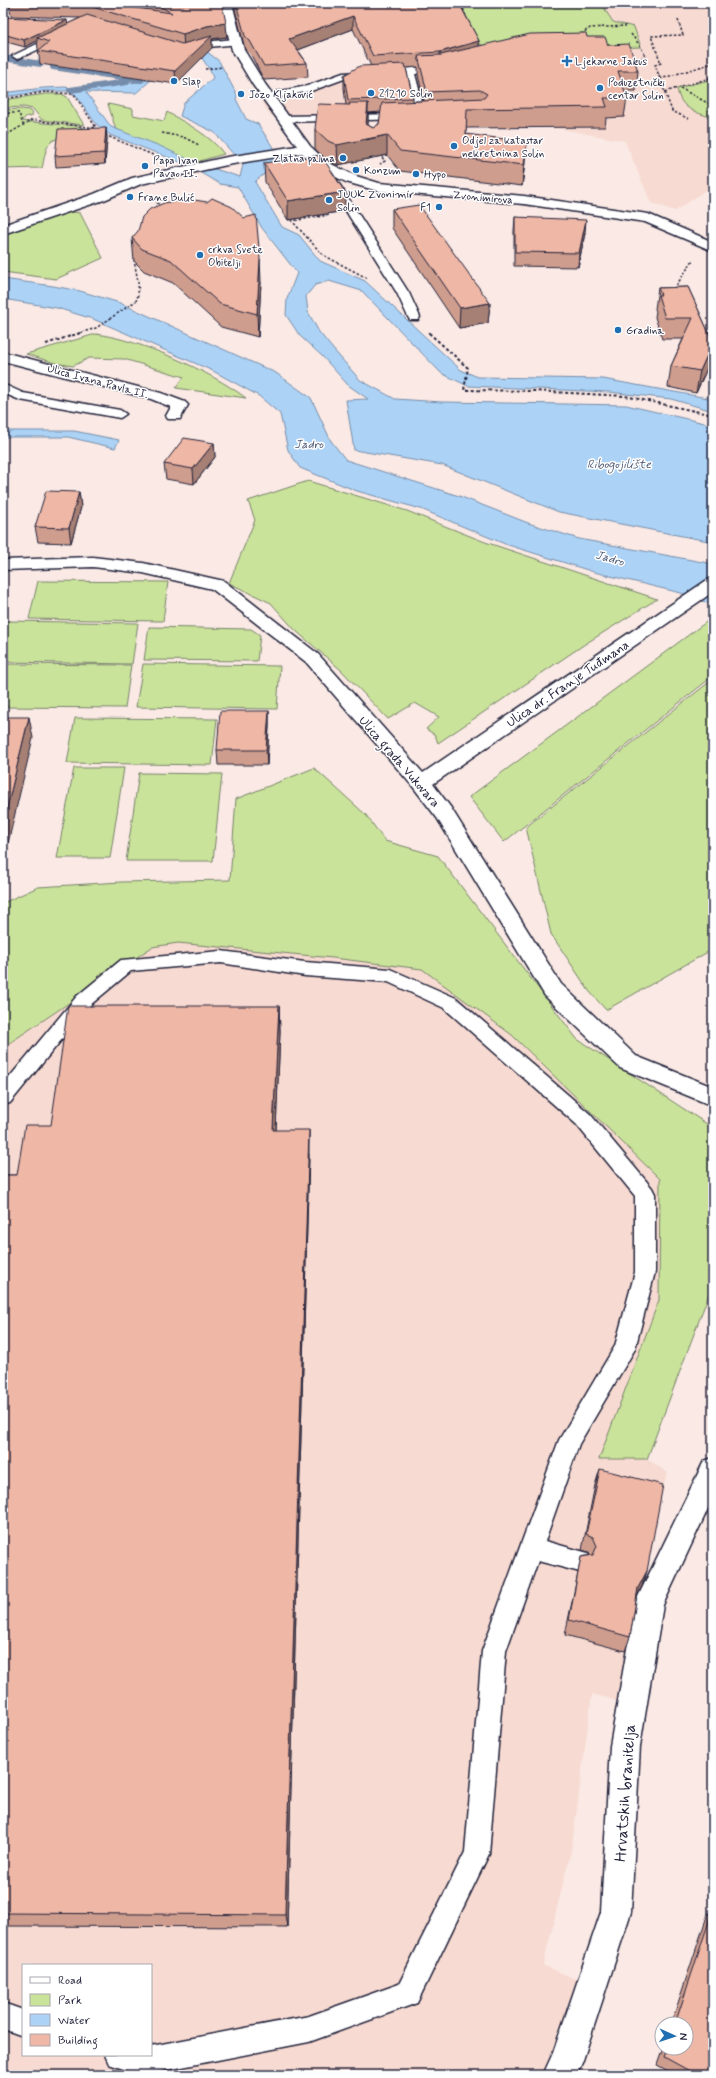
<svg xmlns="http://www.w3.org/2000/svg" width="716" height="2078" font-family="Mynerve,sans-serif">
<rect width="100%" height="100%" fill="#fae9e4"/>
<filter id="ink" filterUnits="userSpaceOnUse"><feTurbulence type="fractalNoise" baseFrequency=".025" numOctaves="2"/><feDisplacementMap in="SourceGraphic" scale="8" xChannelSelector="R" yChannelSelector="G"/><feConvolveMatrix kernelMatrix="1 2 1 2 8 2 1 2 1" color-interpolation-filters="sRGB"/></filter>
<g filter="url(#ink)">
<path fill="#f7dad1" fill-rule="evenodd" d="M616 3H713V79L678 88 696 112 713 118V185L675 211 651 203 625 141 556 128 386 115 298 114 271 116 261 101 309 91 346 79 424 74 475 41 641 47 634 27 613 22 604 8Z
M469 898 577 1039 713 1128V1283L647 1459 668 1473 658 1502 622 1702 592 1694 572 1846 543 1965 578 1980 545 2071 543 2075H3V1011L34 908ZM23 1965H151V2055H23Z"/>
<path fill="#cae39a" stroke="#76826a" d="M454 3H616L604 8 613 22 634 27 641 47 486 53 481 44 475 41Z
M713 79V118C695 112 680 109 677 88Z
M46 94H62L67 97 84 125 42 120 33 109 24 107 3 108V100Z
M108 104 133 109V115L164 121 167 112C187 124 210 135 224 154L193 163 116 130Z
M22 109 30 110 33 114 31 117 27 116 21 121 77 126 106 136C94 136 59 134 51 142 45 147 44 161 42 168L3 169V110Z
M66 211 80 213 103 258 56 279 3 272V235Z
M96 334C141 340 210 371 246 398L176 388 184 377 124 359 89 358 73 366 55 363 26 354Z
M308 481 407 511 485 542 657 599 585 644 438 743 435 735 426 729 439 717 415 703 388 719 341 670 295 630 271 603 229 583 255 520 248 501Z
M38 581 168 582 163 621 29 619Z
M713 617V676L504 842 469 797Z
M4 621 138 623 132 664 3 662Z
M149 627 251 629 260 635 257 661 144 660Z
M3 664 131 665 125 708 3 707Z
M143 664 280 666 277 709 136 707Z
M713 679V949L606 1010 589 991 551 934 526 827Z
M75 718 217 719 212 765 67 763Z
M74 768H124L110 858H57Z
M314 768 366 815 385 841 438 856 577 1039 713 1128V1283L647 1459H599L659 1300 660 1179 512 1035 422 969 333 958 178 943 152 947 8 1044 3 1045V903L38 887 121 882 230 880 236 799Z
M139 773 222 774 213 861H126Z"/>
<path fill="#acd3f6" stroke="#758cab" d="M197 44 219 61 237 95 236 99 246 119 258 124 281 160C279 164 260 176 255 182L282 227 299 235 320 261 365 281 461 370 478 377 603 379 713 399V411L671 399 609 392 468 386 441 373 362 291 329 281 315 285 306 296 308 312 319 332 332 348 360 380 395 399 442 402 626 405 713 425V542L559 512 442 465 354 450 346 400 368 399 348 385 322 356 300 336 286 315 287 299 297 273 262 228 238 187 220 184 185 164 110 135 96 124 76 95 69 91H44L3 97V93L43 88 65 87 82 90 151 80 136 93 86 92 111 127 160 146 196 163 240 177 243 165 214 132 180 116 184 103 213 78C209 64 198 58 197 44Z
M3 279 53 286 80 291 120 303 276 373 311 398 331 441 346 460 459 496 528 523 579 539 713 564V605L681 593 594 572 505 544 421 509 357 491 300 468 288 450 280 414 259 396 213 371 93 319 57 308 3 299Z
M3 431H74L119 440 115 448 68 437H3Z"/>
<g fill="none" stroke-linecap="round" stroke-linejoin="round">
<path stroke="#758cab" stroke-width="6" d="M3 58 41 64
M53 67 141 80
M70 90 127 82"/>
<g stroke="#22223b" stroke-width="3">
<path id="lane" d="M60 33 65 36 63 38 20 58 17 59 12 56Z
M235 39 238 40V44L209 47 189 55 184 52 204 42Z
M442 66 447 69 445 71 415 74 426 116 421 119 416 116 406 75 344 79 314 90 266 100 261 97 266 94 307 86 343 73Z
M404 114 408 115 409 117 408 119 283 122 278 119 283 116Z
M331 176 336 179 409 293 420 317 418 320H410L408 317 397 293 326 179Z
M3 384 23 393 120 410 126 414 120 418 20 400 3 393Z
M221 951 305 962 390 969 456 998 590 1114 652 1188 655 1194V1272L635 1349 579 1444 545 1541 588 1553 591 1561 588 1569 580 1572 538 1561 506 1651 489 1854 417 2003 309 2042 141 2075 109 2064 105 2055H151V2046L309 2016 399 1984 465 1852 482 1651 559 1440 615 1346 635 1272V1196L576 1124 444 1008 388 982 305 976 221 963 131 971 89 1006 10 1103 3 1105V1085L77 996 121 960Z
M3 2003 23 2010V2036L3 2029Z"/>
</g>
<g stroke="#22223b" stroke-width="3">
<path id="street" d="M220 3H232L244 50 265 84 310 146 327 162 356 176 379 183 524 196 648 214 713 242V251L645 222 524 204 378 191 346 182 317 168 302 153 227 165 141 184 104 200 3 234V225L94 194 132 178 227 157 297 146 253 85 232 50Z
M3 352 161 393 185 402 188 405 180 419H168L166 416 171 407 151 399 3 361Z
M93 557 143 563 224 581 318 654 423 773 707 580 713 579V592L433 784 451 808 561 984 636 1056 713 1087V1106L620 1068 545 996 437 818 414 788 306 662 212 589 143 573 93 567 3 570V560Z
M713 1458V1498L663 1605 640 1746 631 1912 583 2060 577 2075H543L553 2053 601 1912 610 1746 635 1603 704 1461Z"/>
</g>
<path stroke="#22223b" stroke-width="1.5" stroke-dasharray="2.5 2" stroke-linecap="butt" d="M457 3 463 8 467 19
M678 20 683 35 651 36 661 63 655 65 672 111 689 119
M581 34 590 28 626 26
M631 34 641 47 646 58H631
M205 69 222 67
M660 79 713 63
M680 88 713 106
M665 92 713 77
M3 99 46 92 74 94 97 129
M3 113H19L23 125
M162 133 183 137 199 145
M105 135 153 155
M3 137 32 120 96 128
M379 154 385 161 380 164
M154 199 161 207
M329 215 292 221 323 255 367 278
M674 289 693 260
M428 332 430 334
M77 334 96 328 136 301C143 284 132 267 134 249"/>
<path stroke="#22223b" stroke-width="2" stroke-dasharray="3 2.5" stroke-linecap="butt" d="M429 333 468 368 464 390 533 391 625 396 713 415
M46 344 80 333"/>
<use href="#lane" fill="#fff" fill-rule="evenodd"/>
<use href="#street" fill="#fff" fill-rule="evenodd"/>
</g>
<path fill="#ce9d8e" stroke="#22223b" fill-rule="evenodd" d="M9 3H101L139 8 129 3H222L227 37 212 39V48L176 84 40 64 37 41 25 47 3 41V17L68 24 80 18 11 16Z
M235 3H459L479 41V46L587 37 608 45 638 71 636 91H625L627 98 624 117 606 118 605 127 466 128V134L525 162 522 186 400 171 387 155 338 165 328 161 315 149V129L346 105 344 88V75L371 66 353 29 298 50 307 63 308 77 264 80 251 55 245 49 235 9ZM418 67V75L424 101H413V98L406 68ZM381 112 379 124 373 128 368 125V113Z
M711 12H713V59L708 30Z
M106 128 107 139 105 164 56 167 55 156Z
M264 163 345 211 288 220 265 182Z
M392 209 490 303 488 323 459 328 392 228Z
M515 217 585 233 578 267 514 266V231Z
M132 238 261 282 258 337 221 327 173 283 144 271 134 261Z
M688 287 713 342 709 364 696 393 668 387 671 366 683 339H662L655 317 656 311 655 309 658 288Z
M214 443 215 457 194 484 166 479 164 464Z
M79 492 81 507 71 543 38 542 35 527Z
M269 711V726L267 765H218L217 750Z
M279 1006 280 1031 276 1130 309 1154 287 1927 3 1926V1175H17L51 1125Z
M600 1469 647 1571 642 1586 637 1595 630 1637 625 1651 565 1635 578 1573 581 1557 590 1555 589 1552 582 1550 595 1485Z
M713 1907V2075H676L657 2065 663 2048H686V2024H671L707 1916Z"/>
<path fill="#a78074" stroke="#22223b" d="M353 16V29L290 53 289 39Z
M67 20 68 26 37 38V41L25 47 24 40Z
M226 23 227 37 212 39V48L176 84 175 71 184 47 183 34 207 26Z
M479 41V55L440 66V52Z
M368 103V123L366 140 387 135V155L338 165 337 145 366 124Z
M106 128 107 139 105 164 104 153Z
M527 142 525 162 522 186 524 165Z
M345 192V211L288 220V201Z
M586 220 585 233 578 267 579 253Z
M260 259 261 282 258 337 257 314Z
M490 303 488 323 459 328 460 308Z
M713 342 709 364 696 393 700 371Z
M214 443 215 457 194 484 193 469Z
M79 492 81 507 71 543 69 528Z
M269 711V726L267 765 266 750Z
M29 717 33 738 4 860 3 856V824Z
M279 1006 280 1031 275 1153 273 1130Z
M309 1130V1154L287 1927 285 1915Z
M647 1571 642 1586 634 1603 638 1588Z"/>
<path fill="#efb7a5" stroke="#22223b" d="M33 3H101L172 13 154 3H222L226 23 207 26 183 34 86 5Z
M236 3H459L479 41 440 52 373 56 353 16 289 39 307 63 264 66 250 41 245 36Z
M711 12H713V26Z
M87 15 182 44 212 36 175 71 38 51 49 42 37 38Z
M3 17 67 20 24 40 3 34Z
M586 33 587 37H605L608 45 629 44 638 71H618L627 98H604L607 107 467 109 466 134 527 142 524 165 400 151 387 135 337 145 328 141 315 129 318 104 350 105 349 103H368L366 124 373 128 379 124 382 103 484 98 487 94 480 90 427 92 418 56 441 55 530 34Z
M405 64 413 98 348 100 344 75 360 66Z
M106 128 104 153 55 156 58 129Z
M321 155 345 192 288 201 264 163Z
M212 198 232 207 244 218 256 215 260 259 257 314 220 304 171 260 142 249 132 238 138 231 142 217 150 209 164 203 188 199 207 202Z
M419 205 490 303 460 308 392 209Z
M515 217 586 220 579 253 515 252Z
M688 287 713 342 700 371 671 366 693 318H665L658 295H661L658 288Z
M184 438 214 443 193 469 164 464Z
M46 491 79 492 69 528 35 527Z
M220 711H269L266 750H217Z
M3 717H29L3 824Z
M68 1006H279L273 1130H309L285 1915 3 1913V1175H17L25 1125H51Z
M600 1469 663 1485 647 1571 638 1588 630 1637 569 1620 581 1557 593 1555 597 1546 593 1537 586 1534Z
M713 1909V2075H697L664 2057 667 2048H686V2024H675Z"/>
</g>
<g fill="#1f6fb2" stroke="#fff" stroke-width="1.5">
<path d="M565 55h4v4h4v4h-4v4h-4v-4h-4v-4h4z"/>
<circle cx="174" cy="81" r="4"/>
<circle cx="600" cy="88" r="4"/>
<circle cx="371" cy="93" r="4"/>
<circle cx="241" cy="94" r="4"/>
<circle cx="454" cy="146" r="4"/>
<circle cx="343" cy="158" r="4"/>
<circle cx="145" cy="166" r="4"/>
<circle cx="356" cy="170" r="4"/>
<circle cx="416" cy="174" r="4"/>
<circle cx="130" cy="197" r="4"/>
<circle cx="329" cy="200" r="4"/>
<circle cx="439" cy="207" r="4"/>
<circle cx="200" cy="255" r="4"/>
<circle cx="618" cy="330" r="4"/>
</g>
<g text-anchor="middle" stroke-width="3" stroke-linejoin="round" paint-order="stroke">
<g font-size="11" fill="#22223b" stroke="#fff" text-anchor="start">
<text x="575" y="65">Ljekarne Jakus</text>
<text x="182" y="85">Slap</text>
<text x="608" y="86">Poduzetnički<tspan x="608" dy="13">centar Solin</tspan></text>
<text x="379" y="97">21210 Solin</text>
<text x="249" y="98">Jozo Kljaković</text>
<text x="462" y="144">Odjel za katastar<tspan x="462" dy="13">nekretnina Solin</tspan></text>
<text x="335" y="162" text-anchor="end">Zlatna palma</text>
<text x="153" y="164">Papa Ivan<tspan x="153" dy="13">Pavao II.</tspan></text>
<text x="364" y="174">Konzum</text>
<text x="424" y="178">Hypo</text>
<text x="337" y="198">JUUK Zvonimir<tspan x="337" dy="13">Solin</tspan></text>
<text x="138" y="201">Frane Bulić</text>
<text x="431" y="211" text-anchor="end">F1</text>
<text x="208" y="253">crkva Svete<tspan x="208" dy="13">Obitelji</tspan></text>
<text x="626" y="334">Gradina</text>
</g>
<g font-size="11" fill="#22223b" stroke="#fff">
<text transform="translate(483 197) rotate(5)" y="4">Zvonimirova</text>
<text transform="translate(98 381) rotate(15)" y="4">Ulica Ivana Pavla II.</text>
</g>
<g font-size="12" font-style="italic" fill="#4b5773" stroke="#fff">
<text x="309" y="448">Jadro</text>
<text x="619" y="468">Ribogojilište</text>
<text transform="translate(610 558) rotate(16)" y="4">Jadro</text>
</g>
<g font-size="13" fill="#22223b" stroke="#fff">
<text transform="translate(567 683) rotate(-34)" y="5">Ulica dr. Franje Tuđmana</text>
<text transform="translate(400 761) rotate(49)" y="5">Ulica grada Vukovara</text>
</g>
<g font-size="16" fill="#22223b" stroke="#fff">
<text transform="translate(624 1793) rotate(-86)" y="6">Hrvatskih branitelja</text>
</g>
</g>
<rect width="716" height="2078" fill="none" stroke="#fff" stroke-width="16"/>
<rect x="8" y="8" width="700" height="2062" fill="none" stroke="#22223b" stroke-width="1.5" filter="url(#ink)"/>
<rect x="22" y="1964" width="130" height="92" fill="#ffffff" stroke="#a7a7b1"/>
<rect x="30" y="1977" width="20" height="6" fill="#ffffff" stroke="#a7a7b1"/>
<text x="58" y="1984" font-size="12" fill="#22223b">Road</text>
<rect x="30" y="1994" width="20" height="12" fill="#cae39a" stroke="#a7a7b1"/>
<text x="58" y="2004" font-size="12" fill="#22223b">Park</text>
<rect x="30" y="2014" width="20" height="12" fill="#acd3f6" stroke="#a7a7b1"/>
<text x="58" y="2024" font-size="12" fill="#22223b">Water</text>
<rect x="30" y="2034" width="20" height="12" fill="#efb7a5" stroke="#a7a7b1"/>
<text x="58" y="2044" font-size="12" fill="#22223b">Building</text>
<g transform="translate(674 2036) rotate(93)"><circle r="19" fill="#ffffff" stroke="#a7a7b1"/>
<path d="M0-3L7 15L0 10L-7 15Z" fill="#1f6fb2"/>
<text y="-6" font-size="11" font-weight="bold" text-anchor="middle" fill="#22223b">N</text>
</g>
</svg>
